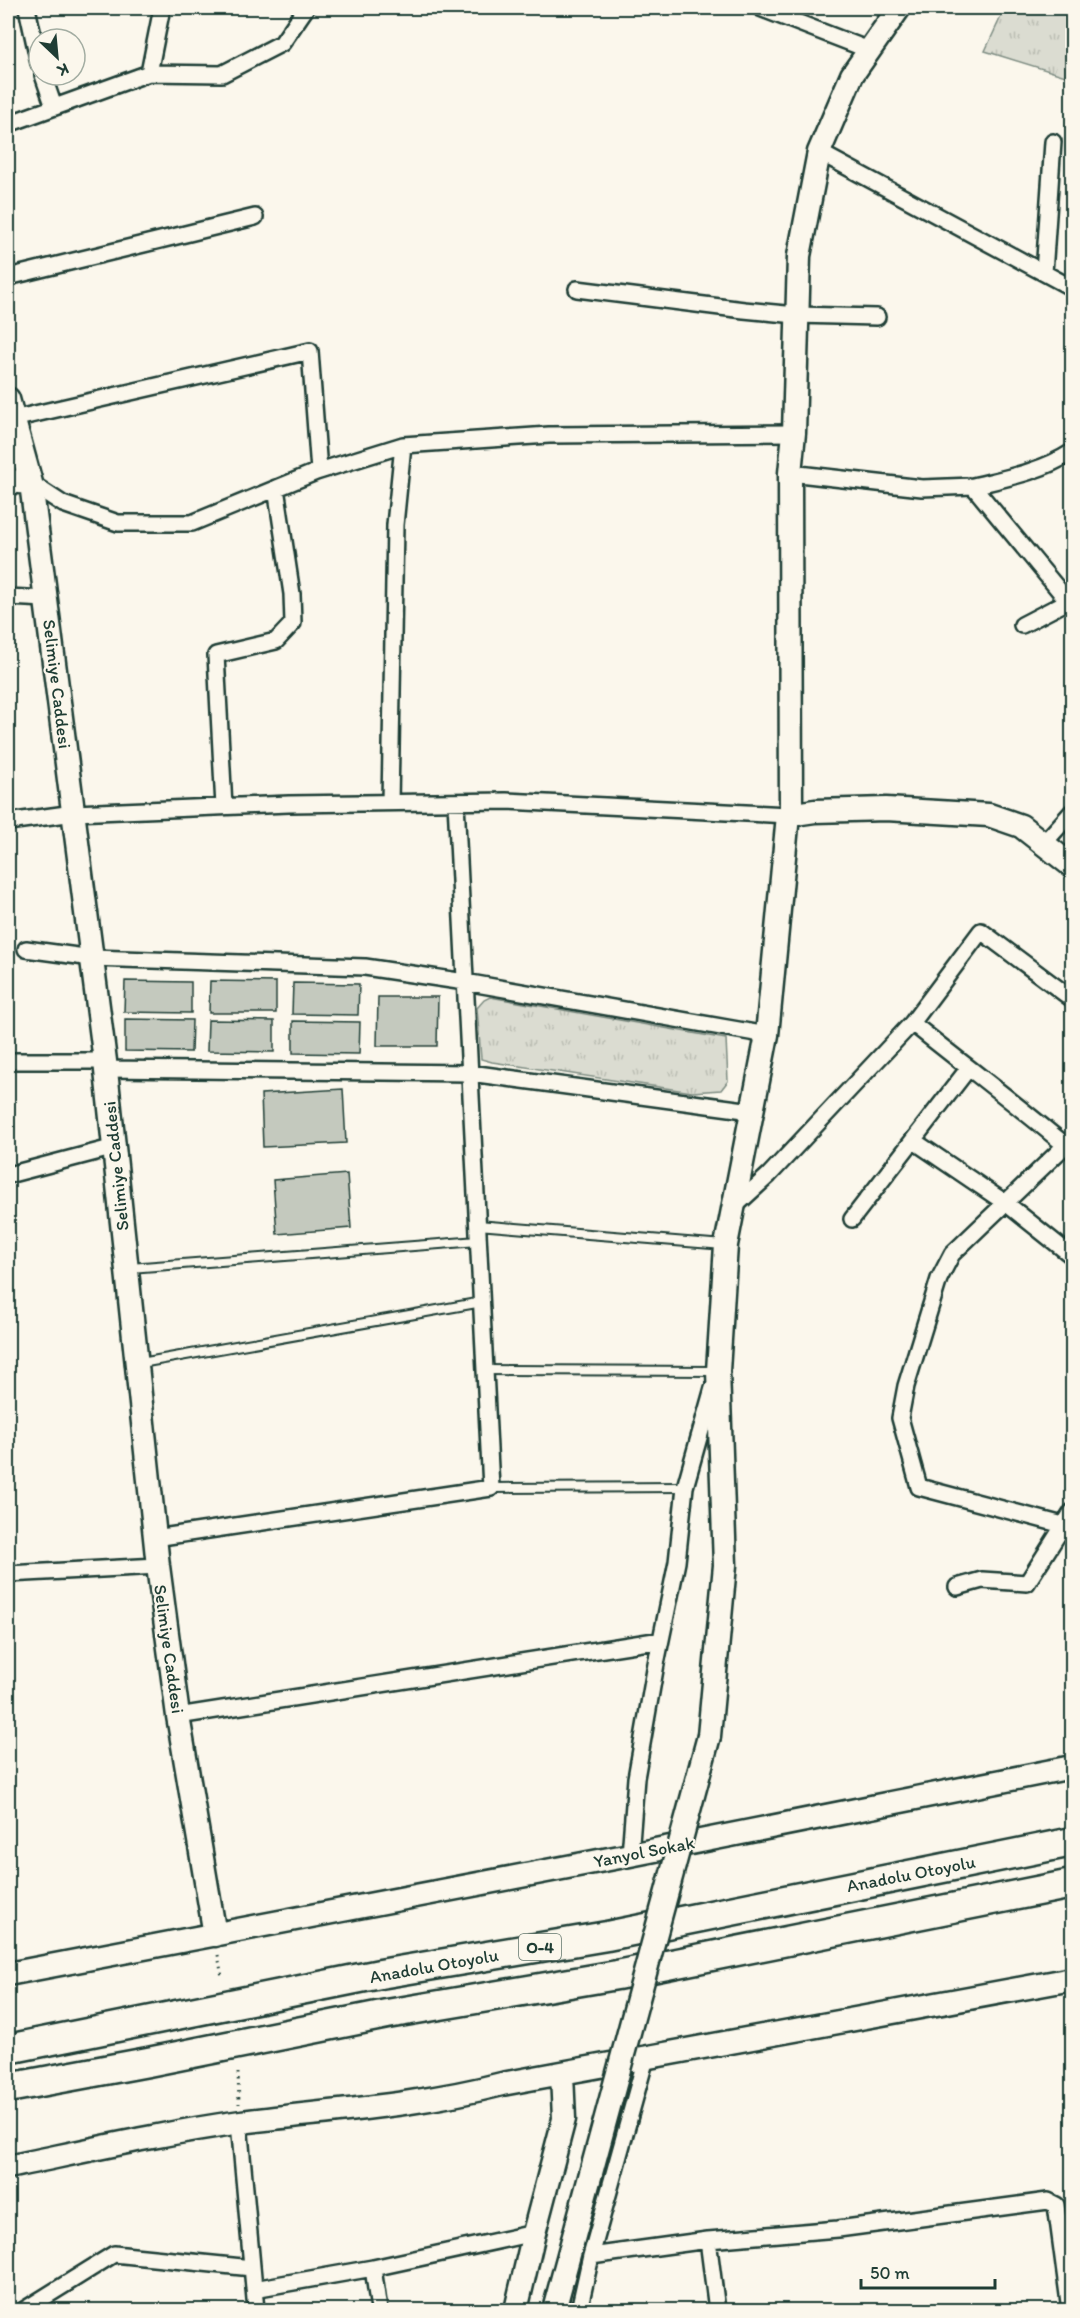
<svg xmlns="http://www.w3.org/2000/svg" width="1080" height="2318" font-family="Itim,sans-serif">
<defs>
<pattern id="park-tufts" width="24" height="20" patternUnits="userSpaceOnUse" patternTransform="scale(1.5)"><rect width="24" height="20" fill="#dbdcd1"/><path d="M3 7l-1-3M5 7V3M7 7l1-3M15 17l-1-3M17 17v-4M19 17l1-3" fill="none" stroke="#bcbeb4"/></pattern>
</defs>
<rect width="100%" height="100%" fill="#fbf7ec"/>
<filter id="ink" filterUnits="userSpaceOnUse"><feTurbulence type="fractalNoise" baseFrequency=".0167" numOctaves="2"/><feDisplacementMap in="SourceGraphic" scale="12" xChannelSelector="R" yChannelSelector="G"/><feConvolveMatrix kernelMatrix="1 2 1 2 8 2 1 2 1" color-interpolation-filters="sRGB"/></filter>
<g filter="url(#ink)">
<path fill="url(#park-tufts)" stroke="#7d8c82" stroke-width="1.5" d="M1005 8H1072V78L985 51Z
M490 997 726 1039 728 1081 721 1090 692 1092 492 1062 481 1059 477 1008 484 1000Z"/>
<path fill="#c4c9be" stroke="#1f3d34" stroke-width="1.5" d="M125 981 191 982V1013L124 1012Z
M210 981 276 982V1013H209Z
M293 983 359 984 358 1015 292 1014Z
M378 997H438L437 1046H377Z
M125 1019 192 1020 191 1052 125 1051Z
M208 1020 274 1021V1052L207 1051Z
M293 1021 360 1022 359 1054 293 1053Z
M343 1089 346 1143 263 1147 261 1094Z
M347 1174 351 1228 277 1234 273 1180Z"/>
<g fill="none" stroke-linecap="round" stroke-linejoin="round">
<g stroke="#1f3d34" stroke-width="12">
<path id="lane" d="M478 1225 724 1245
M130 1268 478 1241
M141 1363 482 1302
M485 1370 717 1371
M491 1488 685 1487"/>
</g>
<g stroke="#1f3d34" stroke-width="20">
<path id="street" d="M27 8 39 63
M760 8 869 50
M149 73 162 8
M43 75 54 107
M8 124 149 73 222 74 282 43 306 8
M819 152 1072 288
M1044 273 1053 142
M8 277 255 217
M577 289 744 310 796 315 877 317
M13 419 310 351 319 471
M790 473 922 488 973 486 1072 606
M31 483 63 504 118 523H192L316 472 403 445 549 435 794 433
M973 486C1007 478 1043 471 1072 452
M8 597 46 599
M1022 625 1072 599
M390 803 395 525 403 445
M224 807 216 655 276 641 293 623 292 594 276 488
M8 822 74 813 289 804 506 801 788 815
M1044 843 1072 812
M26 949 92 958 365 967 465 982 767 1035
M912 1023C963 1064 1015 1103 1065 1145
M8 1061H105
M106 1069 470 1073 752 1111
M914 1141 1007 1204 1072 1256
M8 1175 115 1147
M734 1207 769 1175 912 1023 981 931 1072 999
M852 1219 968 1069
M1063 1525 919 1487 900 1418 906 1386 939 1279 952 1254 1072 1139
M155 1538 491 1488 456 802
M8 1574 158 1566
M957 1587 982 1580 1027 1583 1072 1512
M178 1716 661 1640
M630 1855 636 1778 656 1664 677 1562 685 1487 713 1388
M239 2123 256 2310
M708 2240 717 2310
M591 2256 708 2240 838 2229 1048 2201 1056 2205 1070 2310
M373 2268 379 2310
M254 2289 373 2268 534 2233
M24 2310 114 2254 252 2268
M579 2310 591 2256 646 2058"/>
</g>
<g stroke="#1f3d34" stroke-width="27">
<path id="secondary" d="M8 399 31 483 105 1061 158 1566 178 1716 215 1935
M8 481 31 483
M791 815 790 473 794 433 799 256 819 152 852 75 899 8
M709 1736 725 1565 718 1371 726 1245 767 1035 788 815 815 811 886 809 989 815 1021 826 1072 866
M8 1974 630 1855 1072 1767
M8 2167C85 2151 162 2133 241 2122 328 2111 417 2106 502 2084L1072 1979
M516 2310 534 2233 564 2119 562 2074"/>
</g>
<g stroke="#1f3d34" stroke-width="33">
<path id="highway" d="M8 2049 380 1974 607 1936 1072 1842
M8 2088 148 2062 387 2014 617 1975 1072 1884"/>
</g>
<path stroke="#1f3d34" stroke-width="3" stroke-dasharray="1.5 4.5" stroke-linecap="butt" d="M218 1955 222 1977
M238 2073 239 2104"/>
<use href="#lane" stroke="#fbf7ec" stroke-width="8"/>
<use href="#street" stroke="#fbf7ec" stroke-width="15"/>
<use href="#secondary" stroke="#fbf7ec" stroke-width="22"/>
<use href="#highway" stroke="#fbf7ec" stroke-width="28"/>
<g stroke="#1f3d34" stroke-width="27" stroke-linecap="butt">
<path id="secondary-bridge" d="M554 2310 709 1736"/>
</g>
<use href="#secondary-bridge" stroke="#fbf7ec" stroke-width="22"/>
</g>
</g>
<g text-anchor="middle" stroke-width="4.5" stroke-linejoin="round" paint-order="stroke">
<rect fill="#fbf7ec" stroke="#61756b" stroke-width="1.5" x="519" y="1934" width="42" height="26" rx="4.5"/>
<g font-size="16" font-weight="bold" fill="#1f3d34">
<text x="540" y="1953">O-4</text>
</g>
<g font-size="18" fill="#1f3d34" stroke="#fbf7ec">
<text transform="translate(57 684) rotate(83)" y="6">Selimiye Caddesi</text>
<text transform="translate(116 1166) rotate(-96)" y="6">Selimiye Caddesi</text>
<text transform="translate(169 1649) rotate(82)" y="6">Selimiye Caddesi</text>
<text transform="translate(644 1852) rotate(-11)" y="6">Yanyol Sokak</text>
<text transform="translate(911 1874) rotate(-11)" y="6">Anadolu Otoyolu</text>
<text transform="translate(434 1966) rotate(-10)" y="6">Anadolu Otoyolu</text>
</g>
</g>
<rect width="1080" height="2318" fill="none" stroke="#fbf7ec" stroke-width="30"/>
<rect x="15" y="15" width="1050" height="2288" fill="none" stroke="#1f3d34" stroke-width="2" filter="url(#ink)"/>
<g transform="translate(57 57) rotate(154)"><circle r="28" fill="#fbf7ec" stroke="#a3ada2" stroke-width="1.5"/>
<path d="M0-4.5L10 22L0 15L-10 22Z" fill="#1f3d34"/>
<text y="-9" font-size="16" font-weight="bold" text-anchor="middle" fill="#1f3d34">K</text>
</g>
<path d="M861 2279v9h134v-9" fill="none" stroke="#1f3d34" stroke-width="3"/>
<text x="870" y="2279" font-size="18" fill="#1f3d34" stroke="#fbf7ec" stroke-width="4.5" paint-order="stroke">50 m</text>
</svg>
